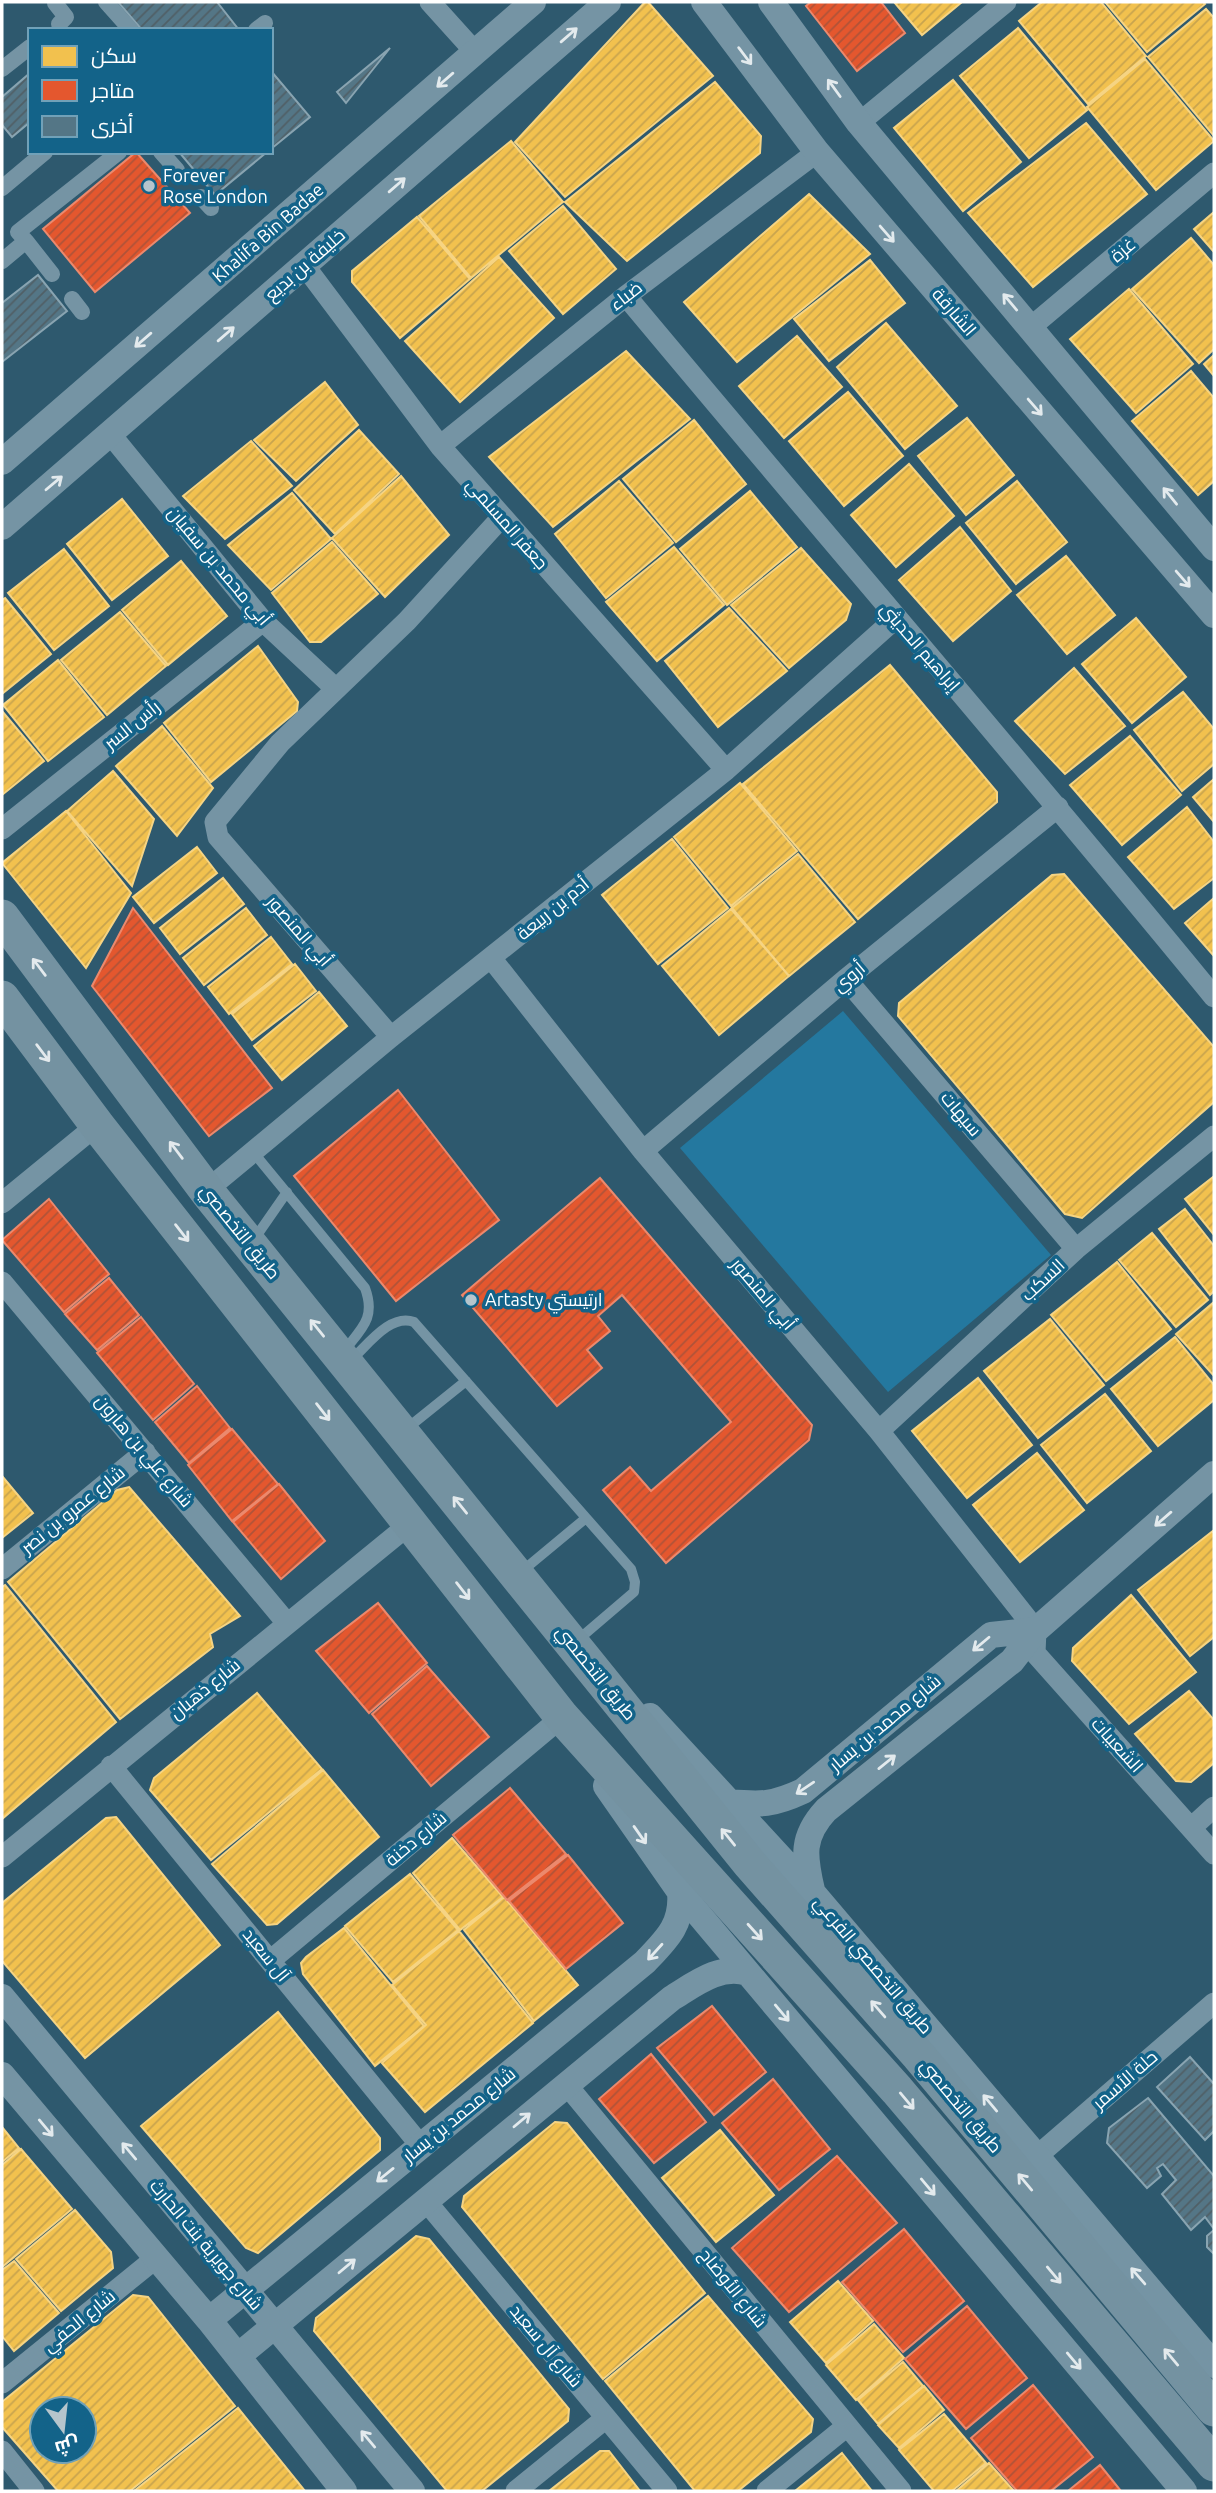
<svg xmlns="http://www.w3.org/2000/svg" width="1216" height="2493" font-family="Ubuntu,Cairo,sans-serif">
<defs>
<pattern id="homes-hatch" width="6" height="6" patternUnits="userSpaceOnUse" patternTransform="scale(1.75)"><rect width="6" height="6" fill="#f2c14e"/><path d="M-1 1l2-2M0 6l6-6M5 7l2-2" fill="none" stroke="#c8a44e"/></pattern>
<pattern id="shops-hatch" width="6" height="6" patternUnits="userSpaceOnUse" patternTransform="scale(1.75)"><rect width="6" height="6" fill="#e4572e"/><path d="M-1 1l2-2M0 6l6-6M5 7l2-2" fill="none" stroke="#af5338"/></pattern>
<pattern id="building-hatch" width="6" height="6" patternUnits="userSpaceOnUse" patternTransform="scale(1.75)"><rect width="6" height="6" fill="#547686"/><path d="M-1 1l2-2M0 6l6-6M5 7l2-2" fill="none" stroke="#505f66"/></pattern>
</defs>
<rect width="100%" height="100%" fill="#2e596e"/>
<path fill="#24789f" d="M843 1011 1051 1255 888 1392 680 1148Z"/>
<path fill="url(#homes-hatch)" stroke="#f6d483" stroke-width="2" fill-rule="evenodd" d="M645 2H648L713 76 565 197 515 142Z
M894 2H962L922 35Z
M1042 2H1101L1146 56 1088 104 1019 21Z
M1105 2H1203L1205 4 1147 52Z
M1206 9 1214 18V136L1148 57Z
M1018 28 1087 110 1029 158 960 76Z
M1145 59 1214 141 1156 190 1087 107Z
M953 80 1021 162 963 211 894 128Z
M715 82 761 136 760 153 627 261 565 202Z
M1086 123 1147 194 1033 287 968 213Z
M511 141 563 202 471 278 419 216Z
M809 194 870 254 737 362 684 302Z
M563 206 616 269 563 314 509 251Z
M1214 212V252L1194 229Z
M417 217 470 279 400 338 352 282V271Z
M1191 238 1214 265V349L1199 363 1132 289Z
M499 257 554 318 460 402 405 341Z
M870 260 905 303 829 361 794 319Z
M1129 289 1193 364 1136 413 1070 339Z
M886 323 957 406 905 449 837 367Z
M797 336 842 387 784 438 739 386Z
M626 351 690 419 553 527 489 457Z
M1214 355V376L1204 364Z
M1191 371 1214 398V481L1198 495 1132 421Z
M325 382 358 425 296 481 254 440Z
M848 392 903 456 844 506 789 441Z
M967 418 1014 475 966 515 918 456Z
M694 420 746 484 676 542 623 479Z
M359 430 399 474 335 534 294 490Z
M251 441 292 486 225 539 183 496Z
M909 464 954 516 896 567 851 515Z
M401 476 449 535 385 597 332 538Z
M619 481 673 543 606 598 555 534Z
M1017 481 1067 542 1016 584 966 523Z
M750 491 797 547 727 605 680 549Z
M292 493 331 539 271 590 228 545Z
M122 499 168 556 112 600 67 544Z
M960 527 1011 591 953 641 899 580Z
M332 542 378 594 321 642H310L272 593Z
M674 547 724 605 657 661 606 602Z
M801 548 851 604 846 620 789 668 731 605Z
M64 549 109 606 54 650 8 593Z
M1066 556 1115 615 1067 654 1017 595Z
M181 561 227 616 168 665 122 610Z
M5 598 51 654 2 694V600Z
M729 608 787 671 718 727 665 661Z
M120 612 166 666 107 715 61 660Z
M1136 618 1186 677 1132 723 1082 664Z
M258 646 298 702 297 711 211 782 164 723Z
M58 660 104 717 48 761 3 705Z
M890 665 997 792V802L858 919 743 784Z
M1074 668 1125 726 1065 774 1015 721Z
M1183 692 1214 729V764L1182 791 1134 730Z
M2 711 44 761 2 795Z
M162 726 213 788 177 836 116 766Z
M1130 736 1181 795 1122 845 1070 785Z
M113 771 154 819 132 886 67 811Z
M1214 779V822L1193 797Z
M740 783 797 851 731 906 674 837Z
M1187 807 1214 842V878L1174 909 1128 857Z
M66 811 131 893 86 968 2 863Z
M672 839 728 908 658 964 602 895Z
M197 847 217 873 154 923 133 897Z
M798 854 855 922 789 976 732 908Z
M1064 874 1214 1047V1102L1082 1218 1065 1214 898 1016 899 1003 1052 875Z
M223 878 244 904 180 954 160 928Z
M1214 898V956L1185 923Z
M246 908 267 935 204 985 183 958Z
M731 909 789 976 719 1035 662 966Z
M271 937 292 964 229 1014 208 987Z
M295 964 316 991 252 1040 232 1014Z
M319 992 347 1026 282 1080 254 1046Z
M1213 1177 1214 1179V1235L1185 1199Z
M1185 1209 1214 1246V1291L1210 1295 1159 1229Z
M1152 1233 1208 1300 1176 1327 1119 1260Z
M1117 1262 1171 1329 1106 1381 1051 1315Z
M1214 1302V1376L1176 1334Z
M1050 1319 1104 1385 1038 1438 984 1371Z
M1175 1337 1214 1385V1400L1158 1446 1111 1389Z
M978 1378 1032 1445 967 1498 912 1431Z
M1105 1394 1151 1451 1087 1503 1041 1445Z
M1037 1453 1084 1510 1020 1562 973 1505Z
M2 1476 33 1513 2 1538Z
M129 1487 240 1616 210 1634 213 1647 120 1719 8 1582 117 1490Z
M1214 1530V1637L1190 1656 1138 1590Z
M5 1585 116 1722 2 1819V1587Z
M1131 1595 1196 1672 1129 1724 1072 1661 1073 1648Z
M1189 1691 1214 1720V1763L1191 1782 1176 1781 1135 1734Z
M257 1693 322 1769 211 1860 150 1790 154 1778Z
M323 1770 379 1837 277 1924 267 1925 212 1864Z
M116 1817 220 1945 85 2058 2 1961V1903L106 1818Z
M452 1838 503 1897 460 1930 413 1873Z
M410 1874 458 1930 393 1982 345 1926Z
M504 1897 578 1985 534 2021 464 1930Z
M344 1928 424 2026 375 2066 303 1974 301 1963 306 1957Z
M459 1931 533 2023 425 2112 382 2063 426 2025 392 1985Z
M278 2012 380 2138V2150L258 2253 246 2248 141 2126Z
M555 2122 567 2123 705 2293 603 2379 462 2207 464 2196Z
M2 2127 19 2148 2 2162Z
M720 2130 774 2195 716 2242 662 2178Z
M21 2149 72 2209 2 2267V2165Z
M75 2210 111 2252 113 2268 61 2311 16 2259Z
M416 2236 429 2239 569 2409 568 2421 482 2491H447L314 2331 316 2318Z
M14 2261 59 2313 14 2351 2 2336V2270Z
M838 2281 873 2321 826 2363 790 2322Z
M133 2295 148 2297 235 2406 130 2491H58L2 2427V2402ZM42 2409H84V2451H42Z
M708 2296 813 2419 811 2432 738 2491H695L605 2381Z
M874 2324 904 2358 856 2400 826 2365Z
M903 2362 923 2386 878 2424 858 2400Z
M924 2386 944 2410 899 2448 878 2425Z
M238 2408 305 2491H134Z
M944 2414 986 2463 952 2491H934L899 2450Z
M600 2451H609L640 2491H549Z
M842 2453 872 2491H795Z
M989 2463 1014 2491H956Z"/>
<path fill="url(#shops-hatch)" stroke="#ec896d" stroke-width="2" d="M811 2H881L905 33 857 71 806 6Z
M136 152 190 213 95 292 43 229Z
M133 908 272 1088 209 1136 92 986Z
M398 1090 499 1220 396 1301 294 1176Z
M600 1178 812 1425 809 1440 666 1563 603 1490 630 1467 651 1491 731 1422 622 1295 598 1316 610 1331 587 1350 602 1368 557 1406 462 1295Z
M49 1199 109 1274 64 1312 2 1240Z
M109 1278 139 1315 97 1350 65 1314Z
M141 1317 194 1384 153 1420 97 1353Z
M197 1386 230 1428 189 1463 155 1422Z
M232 1429 278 1484 232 1521 188 1465Z
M279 1484 325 1541 281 1579 233 1522Z
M378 1603 427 1663 369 1713 316 1651Z
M427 1666 489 1737 431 1786 372 1714Z
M510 1788 566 1854 507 1900 453 1835Z
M568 1855 623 1923 566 1969 509 1901Z
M712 2006 766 2072 714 2115 657 2048Z
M651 2054 706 2122 654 2163 599 2099Z
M773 2079 830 2149 779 2190 722 2123Z
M837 2156 897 2223 789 2312 732 2248Z
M904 2229 964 2301 903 2352 842 2282Z
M967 2306 1027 2378 966 2429 905 2359Z
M1033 2385 1093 2457 1051 2491H1017L971 2438Z
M1100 2465 1121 2491H1068Z"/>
<path fill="url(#building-hatch)" stroke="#89a4b1" stroke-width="2" d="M118 2H217L239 30H142Z
M390 48 346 103 337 92Z
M271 71 310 117 271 149Z
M30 73V122L12 137 2 125V97Z
M179 152H267L215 195Z
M38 275 67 311 2 362V303Z
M1190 2057 1214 2084V2131L1205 2140 1157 2087Z
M1148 2098 1214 2176V2229L1205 2217 1191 2230 1162 2194 1176 2180 1163 2164 1157 2168 1161 2176 1147 2188 1107 2143 1109 2128Z
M1214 2230V2254L1207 2247V2236Z"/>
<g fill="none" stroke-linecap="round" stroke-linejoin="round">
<path stroke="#7594a4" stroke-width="10" d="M253 1152 365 1288C376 1318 362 1328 344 1351
M253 1241 287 1192
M350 1361C367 1346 390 1313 414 1322L631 1569 635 1582 634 1592 579 1639
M405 1430 466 1381
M521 1572 586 1518"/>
<path stroke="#7594a4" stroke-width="16" d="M106 2 131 30
M55 3 66 17 59 24
M256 30 265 23
M2 69 30 47
M161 152 177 170
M2 188 45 152
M201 197 211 208
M26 241 52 274
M2 261 26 241 18 232 119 152
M72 299 82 312"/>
<path stroke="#7594a4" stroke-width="21" d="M430 2 476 53
M859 123 1006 2
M304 265 440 446 726 770
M626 296C821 530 1021 761 1214 997
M1031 327 1214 173
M111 435 263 621 336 689
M440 446 626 296 817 152
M2 829 263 621
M491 958 643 1151 879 1431 1036 1630 1035 1653 1214 1854
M846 979 1076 1249
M391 1037 218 837 215 822 280 743 407 621 501 518
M643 1151 846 979 1058 807
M209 1194 213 1185 391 1037 726 770 895 619
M2 1203 97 1125
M2 1282 286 1622
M879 1431 1076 1249 1214 1136
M2 1569 145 1452
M111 1766 421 2146
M1191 1828 1214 1807
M2 1857 411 1523
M271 1960 562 1717
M566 2084 901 2491
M1036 2157 1214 2003
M425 2200 667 2491
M2 2383 156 2258
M2 2451 34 2491
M516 2491 606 2418
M767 2491 847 2426"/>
<path stroke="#7594a4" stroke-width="26" d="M704 2 817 152 1214 615
M771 2 859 123 1214 548
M2 462 533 2
M2 527 608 2
M650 1716 812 1892 1214 2365
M606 1786 680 1892 1184 2491
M729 1802C761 1805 773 1805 803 1791L991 1635 1036 1630 1214 1474
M812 1890C804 1856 801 1837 826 1810L1012 1661 1036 1630
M2 1997 412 2491
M2 2075 209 2320 344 2491
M209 2320 645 1962C666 1940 683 1925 680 1892
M238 2356 672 1998C695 1984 720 1964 748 1973"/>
<path stroke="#7492a1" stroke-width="35" d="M2 917 209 1194 750 1864 919 2056 1214 2409
M2 998 97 1125 562 1717 897 2090 1214 2464"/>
</g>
<defs><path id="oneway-shaft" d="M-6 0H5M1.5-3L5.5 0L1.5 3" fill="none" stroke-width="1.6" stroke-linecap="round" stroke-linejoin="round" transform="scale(1.75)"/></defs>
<g stroke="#e3eaed">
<use href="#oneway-shaft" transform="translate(569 35) rotate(-41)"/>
<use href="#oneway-shaft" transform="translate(745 56) rotate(53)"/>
<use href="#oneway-shaft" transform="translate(445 80) rotate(139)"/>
<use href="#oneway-shaft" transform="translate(834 88) rotate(-126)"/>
<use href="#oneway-shaft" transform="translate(397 185) rotate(-41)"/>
<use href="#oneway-shaft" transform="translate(887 234) rotate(49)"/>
<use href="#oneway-shaft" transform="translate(1010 302) rotate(-130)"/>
<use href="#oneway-shaft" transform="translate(226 334) rotate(-41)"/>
<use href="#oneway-shaft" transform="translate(143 340) rotate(139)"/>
<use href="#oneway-shaft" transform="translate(1035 407) rotate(49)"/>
<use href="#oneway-shaft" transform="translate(54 483) rotate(-40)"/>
<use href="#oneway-shaft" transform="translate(1170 496) rotate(-129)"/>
<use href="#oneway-shaft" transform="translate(1183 579) rotate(49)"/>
<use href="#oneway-shaft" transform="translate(1163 1519) rotate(139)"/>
<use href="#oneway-shaft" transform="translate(981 1644) rotate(140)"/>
<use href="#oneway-shaft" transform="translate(887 1762) rotate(-39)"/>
<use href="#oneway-shaft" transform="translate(805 1788) rotate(146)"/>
<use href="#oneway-shaft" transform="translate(640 1835) rotate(55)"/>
<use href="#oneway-shaft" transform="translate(655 1952) rotate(132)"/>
<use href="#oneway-shaft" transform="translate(782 2013) rotate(50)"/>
<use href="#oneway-shaft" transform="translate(990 2103) rotate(-130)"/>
<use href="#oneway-shaft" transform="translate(522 2120) rotate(-40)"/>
<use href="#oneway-shaft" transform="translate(46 2128) rotate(50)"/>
<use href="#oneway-shaft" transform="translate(129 2151) rotate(-130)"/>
<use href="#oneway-shaft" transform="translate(385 2175) rotate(141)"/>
<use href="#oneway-shaft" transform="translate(928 2187) rotate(50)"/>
<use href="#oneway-shaft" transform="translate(347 2266) rotate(-40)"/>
<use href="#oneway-shaft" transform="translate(1138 2276) rotate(-131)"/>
<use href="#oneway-shaft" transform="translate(1074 2361) rotate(50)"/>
<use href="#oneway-shaft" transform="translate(368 2439) rotate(-130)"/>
</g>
<g stroke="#e3e9ec">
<use href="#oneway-shaft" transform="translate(39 967) rotate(-127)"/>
<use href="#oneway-shaft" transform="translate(43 1053) rotate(53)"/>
<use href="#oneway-shaft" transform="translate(176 1150) rotate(-127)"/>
<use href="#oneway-shaft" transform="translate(182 1233) rotate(52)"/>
<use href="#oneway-shaft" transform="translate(317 1328) rotate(-129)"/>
<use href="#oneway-shaft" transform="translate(323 1412) rotate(52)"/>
<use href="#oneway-shaft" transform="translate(460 1505) rotate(-129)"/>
<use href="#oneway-shaft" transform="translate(463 1591) rotate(52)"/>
<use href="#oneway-shaft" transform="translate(728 1837) rotate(-129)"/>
<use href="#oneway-shaft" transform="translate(755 1932) rotate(48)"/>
<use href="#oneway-shaft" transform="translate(878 2009) rotate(-131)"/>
<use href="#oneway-shaft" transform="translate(907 2101) rotate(50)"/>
<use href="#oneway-shaft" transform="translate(1025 2182) rotate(-130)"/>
<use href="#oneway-shaft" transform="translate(1054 2275) rotate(50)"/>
<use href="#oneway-shaft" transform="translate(1171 2357) rotate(-130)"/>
</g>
<g fill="#b6c5cc" stroke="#136389" stroke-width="2.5">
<circle cx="149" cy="186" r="7"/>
<circle cx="471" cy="1300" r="7"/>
</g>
<g text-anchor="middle" stroke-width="7" stroke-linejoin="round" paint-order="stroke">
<g font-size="18" fill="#fff" stroke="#136389" text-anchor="start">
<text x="163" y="182">Forever<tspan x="163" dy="21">Rose London</tspan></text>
<text x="485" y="1306">Artasty ارتيستي</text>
</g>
<g font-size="18" fill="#fff" stroke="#136389">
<text transform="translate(268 233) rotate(-41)" y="6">Khalifa Bin Badae</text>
<text transform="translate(1123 250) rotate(-40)" y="6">غزة</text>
<text transform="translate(305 265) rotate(-41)" y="6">خليفة بن بديع</text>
<text transform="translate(626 296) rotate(-38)" y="6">ضباء</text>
<text transform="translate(954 312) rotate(49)" y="6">الشارقة</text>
<text transform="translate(507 524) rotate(49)" y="6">جعفر المسلمي</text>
<text transform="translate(219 566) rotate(50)" y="6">أبي محمد بن سفيان</text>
<text transform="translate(920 647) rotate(49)" y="6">إبراهيم الحديثي</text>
<text transform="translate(132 725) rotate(-39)" y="6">رأس السر</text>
<text transform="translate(553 909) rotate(-39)" y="6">أدم بن ربيعة</text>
<text transform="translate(299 931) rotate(49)" y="6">أبي المنصور</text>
<text transform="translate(849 977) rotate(-40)" y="6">أروي</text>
<text transform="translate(961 1114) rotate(50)" y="6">سيهات</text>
<text transform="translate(240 1232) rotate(51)" y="6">طريق التخصصي</text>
<text transform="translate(1043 1280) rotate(-43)" y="6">السكب</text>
<text transform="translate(763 1294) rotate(50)" y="6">أبي المنصور</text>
<text transform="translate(144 1451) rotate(50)" y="6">شارع علي بن هارون</text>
<text transform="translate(73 1510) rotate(-39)" y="6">شارع عمرو بن نصر</text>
<text transform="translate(596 1673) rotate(51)" y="6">طريق التخصصي</text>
<text transform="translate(205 1689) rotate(-39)" y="6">شارع ذهبان</text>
<text transform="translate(885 1723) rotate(-40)" y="6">شارع محمد بن يسار</text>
<text transform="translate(1117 1745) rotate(48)" y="6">الشعيبات</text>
<text transform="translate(416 1839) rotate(-40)" y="6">شارع دخنة</text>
<text transform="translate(266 1955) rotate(51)" y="6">آل سعيد</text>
<text transform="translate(873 1965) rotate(50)" y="6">طريق التخصصي الفرعي</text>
<text transform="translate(1125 2080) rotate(-41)" y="6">حلة الأسمر</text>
<text transform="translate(961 2106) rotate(50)" y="6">طريق التخصصي</text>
<text transform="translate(459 2115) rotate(-39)" y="6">شارع محمد بن يسار</text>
<text transform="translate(206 2245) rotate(50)" y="6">شارع جويرية بنت الحارث</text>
<text transform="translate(733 2288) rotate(51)" y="6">شارع الأوضاح</text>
<text transform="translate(79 2321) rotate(-39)" y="6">شارع الحفي</text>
<text transform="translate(546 2346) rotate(50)" y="6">شارع آل سعيد</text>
</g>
</g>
<rect width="1216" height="2493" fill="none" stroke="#ffffff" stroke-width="7"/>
<rect x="28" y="28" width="245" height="126" fill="#136389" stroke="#71a1b8" stroke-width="2"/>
<rect x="42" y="46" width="35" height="21" fill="#f2c14e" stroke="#71a1b8" stroke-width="2"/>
<text x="91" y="63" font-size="21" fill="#ffffff">سكن</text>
<rect x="42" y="80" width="35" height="21" fill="#e4572e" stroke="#71a1b8" stroke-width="2"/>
<text x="91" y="98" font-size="21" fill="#ffffff">متاجر</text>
<rect x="42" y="116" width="35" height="21" fill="#547686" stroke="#71a1b8" stroke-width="2"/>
<text x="91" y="133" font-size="21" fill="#ffffff">أخرى</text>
<g transform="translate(63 2430) rotate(165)"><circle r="33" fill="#136389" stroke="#71a1b8" stroke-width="2"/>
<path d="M0-5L12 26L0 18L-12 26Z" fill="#b6c5cc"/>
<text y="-10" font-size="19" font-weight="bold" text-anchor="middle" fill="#ffffff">ش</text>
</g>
</svg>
